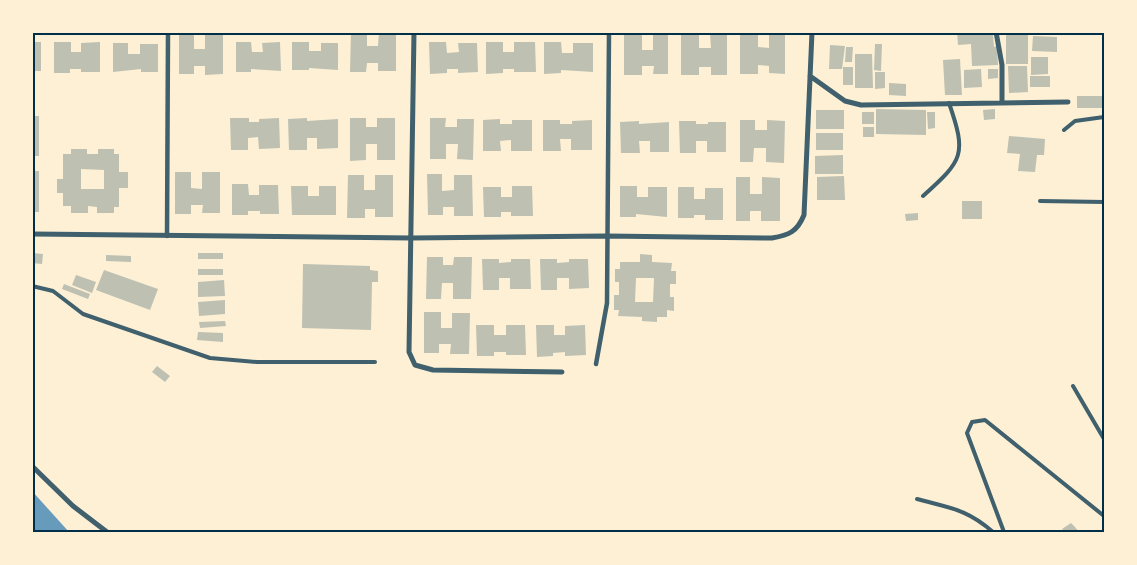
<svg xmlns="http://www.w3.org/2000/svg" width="1137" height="565" font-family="'Varela Round',sans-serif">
<rect width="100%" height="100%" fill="#fdf0d5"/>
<path fill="#669bbc" d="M32 491 69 532H33Z"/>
<path fill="#bec0b2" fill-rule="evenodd" d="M179 32H194V49H205V32H223V74L205 75V66H194V74H179Z
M351 32H367V46H378L379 32H396V71H378V63H367L366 72H350Z
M957 32H988V35H993L994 47 997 46 998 65 972 66 971 44 958 45Z
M1006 32H1028V64H1006Z
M642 33V50H653V33H668V74H653L654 66H642V75H624V34Z
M769 33H785V74L769 73V66L758 65V74H740V34H758V47L769 48Z
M681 34H699V48H711L710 34H727V75H711V67H699V75H681Z
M1033 36 1057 37V52L1032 51Z
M32 42H41V71H32Z
M54 42H71V52H81V43L100 42V72H81V69H70V73H54Z
M236 42H251L252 52H263L262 43 280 42 281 71 251 69V72H236Z
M292 42H309V51H321V43H338V70L309 68V70H292Z
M429 42H446L447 53 459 52 458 43H477L478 72 458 73V69H447V73L430 74Z
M486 42H503V52H514V42H535L536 72H514V69H503V73L486 74Z
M544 42H561L562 53H573V43H593V72L561 70V73L544 74Z
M113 43H128V54H140V44H158V72H141V69L113 72Z
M875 44H882L881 71 874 70Z
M830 45 845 46 842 69H829Z
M846 47H853L852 62H845Z
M855 54H872L873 88H855Z
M1031 57H1048V74L1031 75Z
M960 59 962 95H945L943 60Z
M1008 66H1027L1028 92 1009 93Z
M843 67H853V85H843Z
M981 69 982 87 964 88V70Z
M988 69H998V78L988 79Z
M875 72H885V88L875 89Z
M1030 76H1050V87H1030Z
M889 83 906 84V96L889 95Z
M1077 96H1104V108H1077Z
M876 109 926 110V135L876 134Z
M995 109V119L984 120 983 110Z
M816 110H844V129H816Z
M862 112H874V124H862Z
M927 112H935V128L928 129Z
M32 116H39V156H32Z
M230 118H249V122H259V119L279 118 280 148 259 149 258 137 248 138V150H231Z
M307 118V121L338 119V148L317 149V138H307V150H289L288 119Z
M350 118H366V127H377V118H395V160H377V144H366V160L350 161Z
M430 118H446L445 127H457V119H474L473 160 457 159 458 144H446V159H430Z
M500 119V124H512V120H532V151H511V140L500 141 501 151H483V120Z
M543 120H560V124H572V121L592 120V150H571V139H560L561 151H543Z
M740 120H755V130H767V120L785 121 784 163 766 162V148H754L753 162H740Z
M639 121V124L669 122V152H650V141H639L640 153H621L620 122Z
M679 121H696V124H708V122H726V152H707V141H696V153H680Z
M863 127H874V137H863Z
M816 133H843V150H816Z
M1009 136 1045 139 1044 155H1037L1035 172 1018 171 1020 154 1007 153Z
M71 149H87V154H98V149H114V154H119V172H128V188H119V207H114V213H97V207L88 206V213H71V206H63V193H57V179H63V154H71ZM81 169 104 170V189H81Z
M843 155V174H815V156Z
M32 171H39V212H32Z
M175 172H191V188L202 189V172H220V213H202L203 205H191V214H175Z
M427 174H442V191L454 190V175H472L473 216H454V207H443V215H428Z
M348 175H364V190H375V175H393V217H375V209H365V218H347Z
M844 176 845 200H817V177Z
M736 177H750V194H762V177L780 178V221H761V211H750V221H736Z
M232 184H248L249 195H259V185H278L279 214H260V211H248V215H232Z
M291 186H308V196H319V186H336V215H292Z
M512 186H532L533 216H511V212H501V217H484L483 187H501V197H512Z
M620 186H637V197H648V187H667V217L636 214V217H620Z
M678 187H694V199H705V188H723V220H705V215H694V218H678Z
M962 201H982V219H962Z
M918 213V220L906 221 905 214Z
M32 253 43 254 42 264 32 263Z
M198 253H223V259H198Z
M640 254 652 255V262L672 263 671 271H676V284H670V297H674V311L667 310V317H657V322L642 321V317L618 316 619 310H614V295H619V282H615V269H620V262H640ZM636 278H654L653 302H635Z
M106 255 131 256V262L106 261Z
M427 257H443V265H453L454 257H472L471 299H453V283H442L441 299H426Z
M482 259H499V263L511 262V259H530L531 289H510V278H499V290H483Z
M540 259H557V263L569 262V259H588L589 288 569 289V278H557V290H541Z
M303 264 370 266V270L378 271V282H372L371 330 302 328Z
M198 269H223V275H198Z
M104 270 158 289 150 310 96 290Z
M76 275 96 282 92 293 72 285Z
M224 280 225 296 198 297V282Z
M64 284 90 294 88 299 62 289Z
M225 300V314L199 316 198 302Z
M424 312H441V328H452V313H470L469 354H450L451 344H439V353H424Z
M225 321 226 326 200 328 199 322Z
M476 325H494V335H506V325H525L526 355H506V352H494V356H477Z
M536 325H554V335H565V326L585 325 586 355 565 356V352L553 353V356L537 357Z
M198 332 223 333V342L197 340Z
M157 366 170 376 165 382 152 372Z
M1071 523 1075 527 1079 532H1064L1062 529Z"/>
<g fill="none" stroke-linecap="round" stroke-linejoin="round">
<path stroke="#3f606c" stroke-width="4" d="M1064 130 1075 121 1104 117
M923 196C963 160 967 155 949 103
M1040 201 1104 202
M32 286 53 291 83 314 210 358 257 362H375
M1073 386 1104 439
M917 499C950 508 967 509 993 532
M1004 532 967 433 972 422 985 420 1104 516"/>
<path stroke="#3f606c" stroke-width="4.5" d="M167 236 168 32
M596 364 607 303 609 32"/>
<path stroke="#3f606c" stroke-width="5" d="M414 32 409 352 415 365 433 370 562 372
M996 32 1002 65V103
M810 76 845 101 861 105 1068 102
M32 234 411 238 606 236 772 238C789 235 797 232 804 215L812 32
M32 466 73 506 107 532"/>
</g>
<rect width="1137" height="565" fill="none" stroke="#fdf0d5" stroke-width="68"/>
<rect x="34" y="34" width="1069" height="497" fill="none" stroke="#003049" stroke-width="2"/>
</svg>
